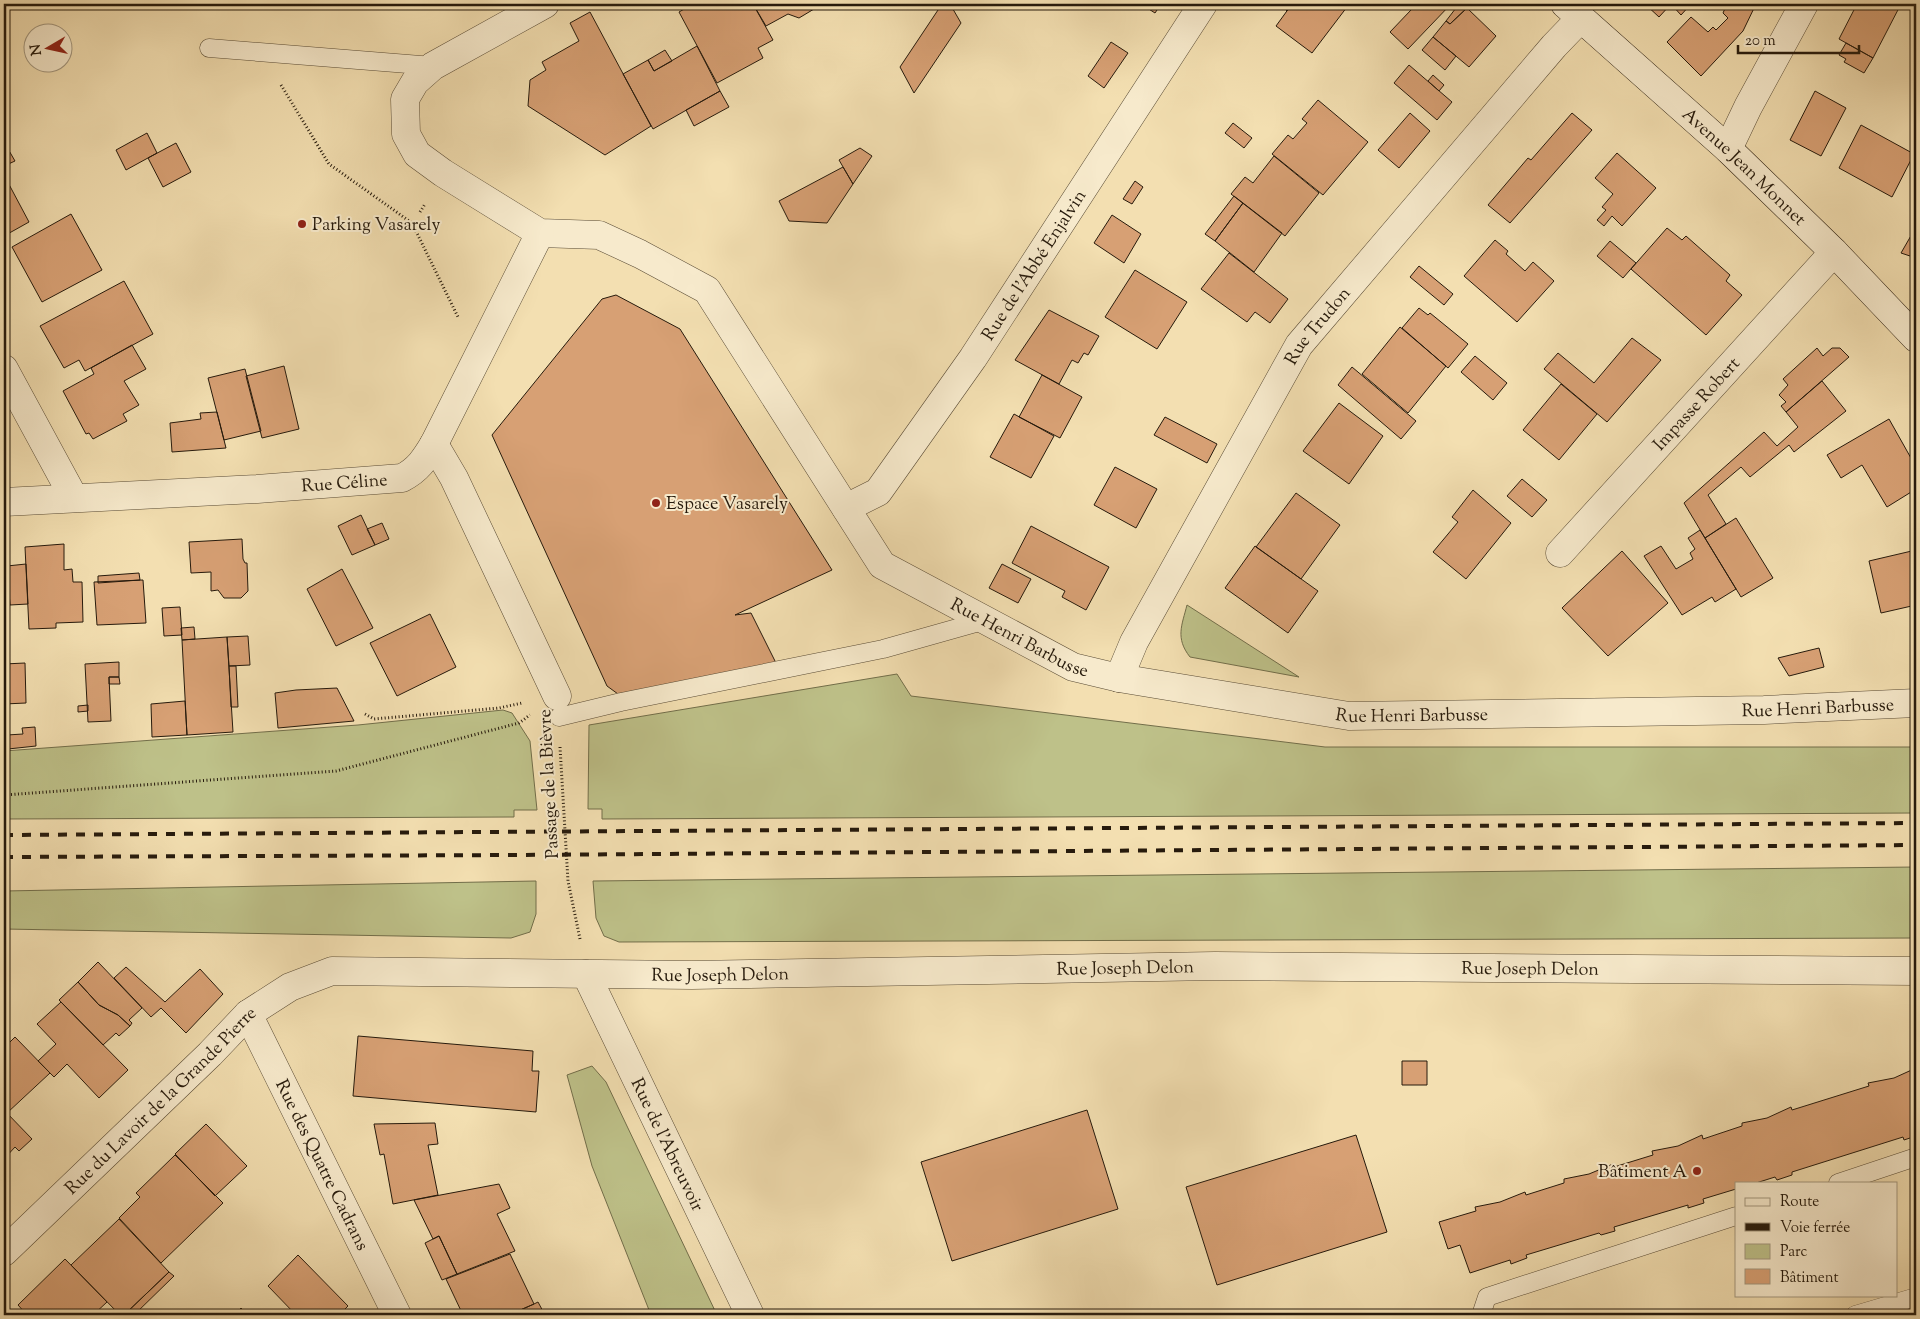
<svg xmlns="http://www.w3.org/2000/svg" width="1920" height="1319" font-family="'Sorts Mill Goudy',serif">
<rect width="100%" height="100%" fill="#f3dfb1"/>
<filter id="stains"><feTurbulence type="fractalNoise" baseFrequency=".004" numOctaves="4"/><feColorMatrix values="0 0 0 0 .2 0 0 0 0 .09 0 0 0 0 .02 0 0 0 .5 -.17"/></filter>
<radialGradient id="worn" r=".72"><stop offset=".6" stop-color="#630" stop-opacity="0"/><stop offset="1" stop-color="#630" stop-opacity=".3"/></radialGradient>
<path fill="#bec189" stroke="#726e4a" d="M1187 605 1299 677 1190 657C1175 638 1182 625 1187 605Z
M897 674 911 696 1325 747H1916V813L602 819V809H588L589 725Z
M503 710 512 713 530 741 537 810H514V817L4 819V751L358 725Z
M1916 867V938L619 942 604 936 596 918 593 881Z
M536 881V914L530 932 511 938 4 929V891Z
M592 1066 606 1082 717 1315H651L592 1166 567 1075Z"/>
<path fill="#d7a074" stroke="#261a0c" d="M693 4H753L773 40 758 48 763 58 717 83 679 12Z
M753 4H816L814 9 799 18 788 14 766 26Z
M942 4H950L961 23 914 93 900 67Z
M1141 4H1161L1155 13Z
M1283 4H1292L1287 11 1282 6Z
M1292 4H1342L1347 7 1312 53 1276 26Z
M1405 4H1451L1408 49 1390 32 1411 10Z
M1459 4H1471L1450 24 1446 21Z
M1645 4H1691L1681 15 1671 4 1659 17Z
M1727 4H1756L1743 31 1701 76 1667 42 1691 17 1708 32 1713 27 1716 30 1728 18 1723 13Z
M1857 4H1901L1873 58 1839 39Z
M1467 8 1496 36 1469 67 1433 37 1446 21 1450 24Z
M590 12 651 126 605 155 528 106 530 80 546 70 542 62 579 41 570 23Z
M1433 37 1456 56 1445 70 1422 50Z
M1111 42 1128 53 1104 88 1088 76Z
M1846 43 1873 58 1864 73 1844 62 1846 59 1839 55Z
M697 46 720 91 653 129 623 74 648 60 654 71Z
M665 50 672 61 654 71 648 60Z
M1409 65 1452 102 1437 120 1394 83Z
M1433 75 1444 85 1439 91 1428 81Z
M720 91 729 107 694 126 686 110Z
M1815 91 1846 108 1821 156 1790 140Z
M1318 100 1368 142 1323 195 1272 154 1288 135 1293 139 1307 123 1302 119Z
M1410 113 1430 131 1399 168 1378 150Z
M1572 113 1592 130 1510 223 1488 205 1528 158 1531 160Z
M1233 123 1252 138 1244 148 1225 133Z
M1861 125 1914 154 1892 197 1839 168Z
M147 133 157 153 126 170 116 150Z
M4 142 15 161 4 166Z
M176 143 191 172 163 187 148 158Z
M860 148 872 156 853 184 839 160Z
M1617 153 1656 188 1622 226 1612 216 1604 226 1597 220 1606 210 1602 207 1613 194 1595 178Z
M1274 156 1319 193 1285 236 1231 194 1245 177 1253 183Z
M843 167 853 184 827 223 789 221 779 201Z
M4 175 29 222 4 236Z
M1135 181 1143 187 1132 204 1123 199Z
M1234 196 1243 203 1215 241 1205 234Z
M1243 203 1282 233 1254 272 1215 241Z
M71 214 102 270 42 302 12 247Z
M1112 215 1141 234 1124 263 1094 243Z
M1916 227V258L1901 253Z
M1667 228 1682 240 1686 236 1730 275 1726 281 1742 295 1706 335 1631 269Z
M1495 240 1508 251 1506 254 1525 271 1533 262 1554 281 1517 322 1464 276Z
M1610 241 1636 263 1623 278 1597 256Z
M1229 253 1288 299 1270 323 1255 312 1247 322 1201 289Z
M1419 266 1453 294 1444 305 1410 277Z
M1135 270 1187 302 1157 349 1105 317Z
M124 281 153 334 85 371 79 360 64 368 40 326Z
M616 295 680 329 832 570 735 615 751 613 776 663 618 694 607 686 492 435 602 299Z
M1419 308 1428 315 1430 313 1468 344 1448 368 1402 328Z
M1049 310 1099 336 1088 355 1084 353 1078 363 1072 360 1059 384 1015 360Z
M1400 327 1446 366 1408 413 1362 374Z
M1632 338 1661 360 1607 422 1544 369 1558 353 1594 383Z
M132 345 146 369 124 381 139 405 123 414 127 421 93 439 89 433 86 434 63 391 94 374 91 368Z
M1817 348 1823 356 1832 348H1840L1849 357 1786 412 1781 406 1786 402 1779 395 1788 385 1783 379Z
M1475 356 1507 383 1493 400 1461 372Z
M284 366 299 429 262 438 246 376Z
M1352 367 1416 421 1401 439 1338 385Z
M245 369 261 431 224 440 208 378Z
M1042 375 1082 397 1060 438 1019 417Z
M1822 381 1846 411 1794 452 1789 445 1750 477 1741 467 1708 495 1726 524 1705 538 1684 503 1764 432 1777 446 1798 427 1786 412Z
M1561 384 1597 414 1559 460 1523 430Z
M1339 403 1383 436 1349 484 1303 451Z
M217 412 226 448 172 452 170 423 201 419 200 413Z
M1014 414 1054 436 1031 478 990 457Z
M1165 417 1217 444 1207 463 1154 435Z
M1889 419 1916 467V489L1887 507 1862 465 1841 478 1827 455Z
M1115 467 1157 489 1136 528 1094 505Z
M1522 479 1547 500 1532 517 1507 496Z
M1473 490 1511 523 1466 579 1433 552 1458 522 1452 517Z
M1296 493 1340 525 1301 579 1256 547Z
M361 515 375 545 352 555 338 526Z
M1736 518 1773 578 1741 597 1705 538Z
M382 523 389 539 375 545 367 529Z
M1031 526 1109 567 1086 610 1062 597 1065 591 1012 563Z
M1700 530 1736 589 1715 602 1712 597 1682 615 1644 556 1661 546 1676 569 1693 559 1690 553 1695 549 1688 538Z
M242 539 243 559 245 563H247L248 591 241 598H224L218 590 211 591V572L191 573 189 542Z
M64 544V570L72 569 73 582H82L83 622 56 623V628L29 629 25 547Z
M1255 546 1318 591 1288 633 1225 588Z
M1916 550V605L1881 613 1869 561Z
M1622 551 1668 603 1608 656 1562 608Z
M26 564 28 604 10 605 7 566Z
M1002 564 1031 579 1018 603 989 588Z
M342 569 373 628 336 646 307 589Z
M139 573 140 580 98 583V576Z
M143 580 146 623 97 625 94 582Z
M180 607 182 635 164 636 162 608Z
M430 614 456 667 397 696 370 643Z
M194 627 195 639 182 640 181 628Z
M248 636 250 665 229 666 227 637Z
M227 637 233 732 187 735 182 640Z
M1819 648 1824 667 1789 676 1778 658Z
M119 662V677H109L111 721 88 722 85 664Z
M25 663 26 703 4 704V664Z
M229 666H236L238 707H231Z
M109 677H119L120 684H109Z
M337 688 354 721 278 728 275 693 296 690Z
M185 701 187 735 152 737 151 704Z
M88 705V711L78 712V706Z
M35 727 36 746 8 749 7 735 23 734 22 728Z
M98 962 142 1008 129 1020 132 1023 130 1026 118 1015 99 1005 78 982Z
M126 967 165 1002 200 969 223 994 186 1033 161 1008 151 1017 114 978Z
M78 982 99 1005 118 1015 130 1026 119 1036 116 1033 103 1045 59 1000Z
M61 1002 128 1070 99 1098 67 1064 54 1077 38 1061 56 1044 37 1024Z
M358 1036 533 1051 532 1071H539L536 1112 353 1096Z
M15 1037 50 1073 7 1113 4 1110V1048Z
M1402 1061H1427V1085H1402Z
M1916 1068V1136L1904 1140 1903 1137 1792 1172V1175L1777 1180 1775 1177 1756 1183H1736V1189L1703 1199 1704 1203 1688 1208V1205L1614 1227 1615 1231 1601 1235 1599 1233 1526 1255 1527 1258 1511 1264 1510 1260 1470 1273 1460 1245 1448 1249 1439 1222 1476 1211 1475 1207 1500 1202 1525 1192 1526 1195 1564 1183V1179L1589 1174 1613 1164 1614 1167 1653 1155 1652 1151 1678 1146 1702 1135 1703 1139 1742 1126V1123L1767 1118 1791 1107 1792 1110 1869 1086 1868 1083 1894 1078Z
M4 1110 32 1139 19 1151 15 1147 4 1159Z
M1087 1110 1118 1209 952 1261 921 1162Z
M435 1123 438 1144 428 1145 438 1195 393 1204 384 1154 380 1155 374 1124Z
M206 1124 247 1166 215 1196 175 1154Z
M1356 1135 1387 1232 1217 1285 1186 1187Z
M175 1155 223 1203 161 1263 119 1218 140 1197 136 1193Z
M499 1184 510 1208 497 1214 515 1251 457 1274 439 1236 433 1239 414 1200Z
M119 1219 169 1272 124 1315H120L71 1265Z
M439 1236 457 1274 442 1280 425 1243Z
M510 1254 534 1304 509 1315H463L446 1279Z
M298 1255 348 1306 339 1315H296L268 1286Z
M65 1259 107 1302 93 1315H27L18 1305Z
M169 1272 174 1276 134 1315H124Z
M538 1302 545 1315H509L534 1304Z
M241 1308 246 1313 245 1315H234Z"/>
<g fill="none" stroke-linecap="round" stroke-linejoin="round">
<g stroke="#594b35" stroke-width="19">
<path id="lane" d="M209 48 433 66
M559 717 621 702 883 649 986 620
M1838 1183 1916 1157
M1481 1315 1487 1297 1736 1216
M1855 1315 1916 1297"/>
</g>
<g stroke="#594b35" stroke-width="29">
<g id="street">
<path id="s1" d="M545 4 433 66 415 82 405 99 406 134 417 154 443 173 540 233 599 235 640 254 707 290 882 565 1073 667 1119 678 1349 716 1764 710 1916 703"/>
<path d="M1728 149 1748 107 1804 4"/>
<path d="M4 369 74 498"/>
<path d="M434 444 454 478 557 696"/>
<path id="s2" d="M4 502 257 489 402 478C418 470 425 459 434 444L540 233"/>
<path id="s3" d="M846 508 878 492 973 358 1203 4"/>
<path id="s4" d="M1560 553 1834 252"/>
<path id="s5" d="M1119 678 1134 642 1299 345 1554 46 1580 19"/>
<path id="s6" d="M586 974 750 1315"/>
<path id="s7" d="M248 1014 397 1315"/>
<path id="s8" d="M4 1252 210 1054 248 1014 290 987 332 971 692 975 1215 966 1916 971"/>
</g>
</g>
<g stroke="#261a0c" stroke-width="29">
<g id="secondary">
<path id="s9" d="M1565 4 1728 149 1834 252 1916 338"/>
</g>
</g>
<path stroke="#261a0c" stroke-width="3" stroke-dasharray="1 2.5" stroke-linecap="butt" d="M281 85 329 164 412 223 458 317
M420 212 425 204
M365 714 374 719 499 708 522 703
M560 747 568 881 580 939
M4 795 336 771 519 723 530 715"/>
<use href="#lane" stroke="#f7eacc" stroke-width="18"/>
<use href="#street" stroke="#f7eacc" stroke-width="28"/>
<use href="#secondary" stroke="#f7eacc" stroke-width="28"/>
<path stroke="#261a0c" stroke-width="4" stroke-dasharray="9 9" stroke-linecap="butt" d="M4 835 1916 823
M4 857 514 855 1916 845"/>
</g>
<g fill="#8f2418" stroke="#f7eacc" stroke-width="2">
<circle cx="302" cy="224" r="5"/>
<circle cx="656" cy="503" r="5"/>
<circle cx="1697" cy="1171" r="5"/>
</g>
<g text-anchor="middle" stroke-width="4" stroke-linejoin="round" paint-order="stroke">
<g font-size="18" fill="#261a0c" stroke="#f7eacc">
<text dy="6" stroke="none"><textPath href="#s9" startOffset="242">Avenue Jean Monnet</textPath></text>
<text dy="6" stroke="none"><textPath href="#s3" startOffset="311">Rue de l'Abbé Enjalvin</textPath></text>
<text dy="6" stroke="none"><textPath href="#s5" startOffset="405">Rue Trudon</textPath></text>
<text dy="6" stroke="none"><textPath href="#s4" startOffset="202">Impasse Robert</textPath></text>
<text dy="6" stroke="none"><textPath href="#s2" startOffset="341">Rue Céline</textPath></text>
<text dy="6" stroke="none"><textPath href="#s1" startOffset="1038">Rue Henri Barbusse</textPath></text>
<text dy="6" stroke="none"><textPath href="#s1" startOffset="1848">Rue Henri Barbusse</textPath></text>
<text dy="6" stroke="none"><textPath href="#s1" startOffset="1442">Rue Henri Barbusse</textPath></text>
<text transform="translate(548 784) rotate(-93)" y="6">Passage de la Bièvre</text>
<text dy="6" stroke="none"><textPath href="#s8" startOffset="1229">Rue Joseph Delon</textPath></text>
<text dy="6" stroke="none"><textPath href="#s8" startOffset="1634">Rue Joseph Delon</textPath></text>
<text dy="6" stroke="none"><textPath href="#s8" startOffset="824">Rue Joseph Delon</textPath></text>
<text dy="6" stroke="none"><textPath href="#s8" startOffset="218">Rue du Lavoir de la Grande Pierre</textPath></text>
<text dy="6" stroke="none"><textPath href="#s6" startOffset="189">Rue de l'Abreuvoir</textPath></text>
<text dy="6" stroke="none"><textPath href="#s7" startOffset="168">Rue des Quatre Cadrans</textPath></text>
</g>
<g font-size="18" fill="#261a0c" stroke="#f7eacc" text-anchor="start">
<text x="312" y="230">Parking Vasarely</text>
<text x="666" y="509">Espace Vasarely</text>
<text x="1687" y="1177" text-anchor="end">Bâtiment A</text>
</g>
</g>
<rect width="1920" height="1319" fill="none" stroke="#f3dfb1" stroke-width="20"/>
<rect x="5" y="5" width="1910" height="1309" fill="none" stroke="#261a0c" stroke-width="2.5"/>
<rect x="10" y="10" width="1900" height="1299" fill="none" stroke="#261a0c"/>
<rect x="1735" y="1182" width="162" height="115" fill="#f7eacc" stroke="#a3977f"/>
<rect x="1745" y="1198" width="25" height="8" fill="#f7eacc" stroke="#a3977f"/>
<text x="1780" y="1206" font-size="15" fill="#261a0c">Route</text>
<rect x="1745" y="1223" width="25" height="8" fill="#261a0c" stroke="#a3977f"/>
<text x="1780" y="1232" font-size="15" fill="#261a0c">Voie ferrée</text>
<rect x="1745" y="1244" width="25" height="15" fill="#bec189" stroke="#a3977f"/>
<text x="1780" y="1256" font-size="15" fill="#261a0c">Parc</text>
<rect x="1745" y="1269" width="25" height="15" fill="#d7a074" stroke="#a3977f"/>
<text x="1780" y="1282" font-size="15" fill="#261a0c">Bâtiment</text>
<g transform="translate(48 48) rotate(261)"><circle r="24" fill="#f7eacc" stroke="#a3977f"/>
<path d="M0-4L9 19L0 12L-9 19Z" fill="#8f2418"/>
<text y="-8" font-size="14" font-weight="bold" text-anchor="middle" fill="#261a0c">N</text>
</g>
<path d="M1738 45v8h121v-8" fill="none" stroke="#261a0c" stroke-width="2.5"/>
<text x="1745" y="45" font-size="15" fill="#261a0c" stroke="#f7eacc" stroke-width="4" paint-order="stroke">20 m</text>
<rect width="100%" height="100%" filter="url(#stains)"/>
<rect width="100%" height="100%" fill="url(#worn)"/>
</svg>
